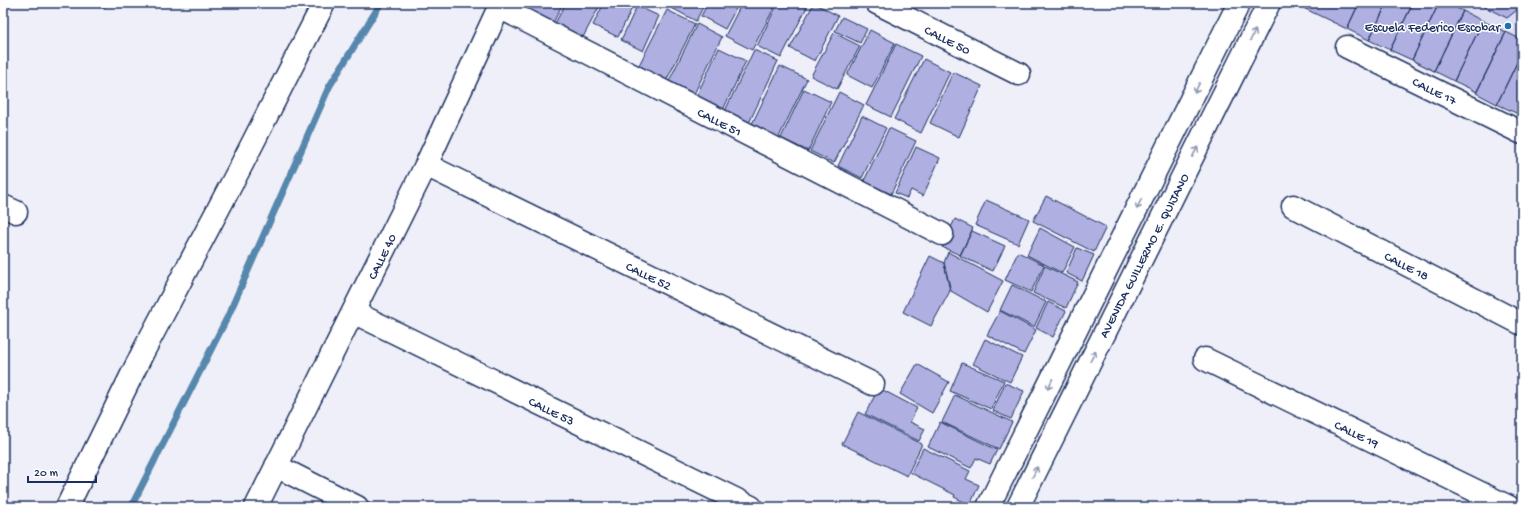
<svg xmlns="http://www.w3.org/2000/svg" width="1525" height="510" font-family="'Gochi Hand',sans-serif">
<rect width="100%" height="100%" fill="#efeff9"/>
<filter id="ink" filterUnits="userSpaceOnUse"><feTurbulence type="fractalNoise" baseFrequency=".025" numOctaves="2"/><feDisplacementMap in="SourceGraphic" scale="8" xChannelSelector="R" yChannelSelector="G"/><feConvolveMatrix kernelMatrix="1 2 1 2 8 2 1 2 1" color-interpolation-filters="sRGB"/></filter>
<g filter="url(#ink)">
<path fill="#dcdcf2" d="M1447 3H1522V40L1506 32Z"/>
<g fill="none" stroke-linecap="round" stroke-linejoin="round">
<path stroke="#5787ac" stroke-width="7" d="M131 507 228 316 329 87 381 3"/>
</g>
<path fill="#afb0e1" stroke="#1b2f5e" d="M92 3H106L104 8Z
M534 3H563L551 27 528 15Z
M566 3H601L580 43 552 29Z
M604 3 634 4 618 37 593 25Z
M672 3H705L696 21 670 7Z
M708 3H739L725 29 701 16Z
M742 3H764L774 8 752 50 725 36Z
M778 3H809L781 58 757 46Z
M814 3 838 16 815 61 790 48Z
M1293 3H1359L1347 29Z
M1359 3H1387L1369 40 1347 29Z
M1387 3H1413L1390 50 1369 40Z
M1413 3H1439L1412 60 1390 50Z
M1439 3H1447L1463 11 1434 71 1412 60Z
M1477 3H1522V6L1507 18Z
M637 6 659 16 643 51 621 40Z
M667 10 695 24 665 83 637 69Z
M1463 11 1483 21 1454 81 1434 71Z
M842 17 867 29 860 43 835 31Z
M1483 21 1506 32 1477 92 1454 81Z
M697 24 722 37 692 98 667 85Z
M870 30 895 43 872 88 847 75Z
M1506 32 1522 40V52L1497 104 1476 93Z
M834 33 860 46 837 89 811 76Z
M896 44 921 56 891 117 866 105Z
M719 48 746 61 722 112 695 99Z
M754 50 778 61 748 125 724 113Z
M1522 52V106L1518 114 1497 104Z
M924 59 950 72 921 133 894 119Z
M780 66 807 79 778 139 751 126Z
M953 72 982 86 959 137 930 123Z
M804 89 831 102 808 151 781 138Z
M839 92 864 105 834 163 810 151Z
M1522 106V116L1518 114Z
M862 116 886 128 862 178 838 166Z
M889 128 916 141 891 194 864 181Z
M916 147 940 158 923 196 911 190 907 198 895 193Z
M1046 196 1106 227 1094 252 1033 221Z
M986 200 1029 219 1018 244 975 225Z
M955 219 973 228 960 255 942 247Z
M1040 228 1075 247 1062 273 1027 255Z
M972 231 1005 246 993 271 960 256Z
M1077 248 1094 255 1082 281 1066 273Z
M948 252 1003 281 987 312 951 291 944 263Z
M1018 252 1044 265 1031 292 1005 280Z
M930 256 944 263 950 291 931 326 903 312Z
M1045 266 1078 282 1066 308 1033 293Z
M1012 285 1046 302 1034 327 1000 310Z
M1048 302 1066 311 1053 337 1036 328Z
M1000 311 1036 330 1024 354 987 335Z
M985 339 1022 357 1010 382 973 364Z
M962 363 1004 381 991 409 950 391Z
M917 364 949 382 932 413 900 394Z
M1005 383 1024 391 1011 419 993 411Z
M879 388 917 408 910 422 925 429 919 441 865 414Z
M955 395 1012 422 999 449 942 422Z
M858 412 922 444 907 476 842 444Z
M940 422 997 450 990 464 976 458 971 468 928 447Z
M923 448 970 471 966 479 979 485 970 505 954 497 955 495 911 473Z"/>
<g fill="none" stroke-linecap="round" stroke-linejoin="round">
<g stroke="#1b2f5e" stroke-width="25">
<path id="minor" d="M877 3 1019 74
M499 7 942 234
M1347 47 1522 133
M426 165 873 384
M3 206 16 212
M1293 206 1522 324
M353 312 751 507
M1205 359 1509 507
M276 466 357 507
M67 507 143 352 242 164 324 3
M256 507 426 165 501 3
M988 507 1239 3
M1018 507 1269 3"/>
</g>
<use href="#minor" stroke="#fff" stroke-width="22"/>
</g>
<defs><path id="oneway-shaft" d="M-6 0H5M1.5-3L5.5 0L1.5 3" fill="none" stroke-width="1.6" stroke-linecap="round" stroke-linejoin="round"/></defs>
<g stroke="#8d97ae">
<use href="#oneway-shaft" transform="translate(1253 35) rotate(-64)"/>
<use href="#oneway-shaft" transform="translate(1197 88) rotate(116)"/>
<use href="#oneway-shaft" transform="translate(1195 152) rotate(-63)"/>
<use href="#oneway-shaft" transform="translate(1139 204) rotate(116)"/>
<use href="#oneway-shaft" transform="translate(1093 356) rotate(-63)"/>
<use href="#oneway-shaft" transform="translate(1050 384) rotate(116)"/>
<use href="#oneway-shaft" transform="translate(1035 472) rotate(-64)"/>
</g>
</g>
<circle fill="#1f6fb2" stroke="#fff" stroke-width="1.5" cx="1508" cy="26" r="4"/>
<g text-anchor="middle" stroke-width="3" stroke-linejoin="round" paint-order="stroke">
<g font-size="13" fill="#1b2f5e" stroke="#fff" text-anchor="end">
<text x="1500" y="31">Escuela Federico Escobar</text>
</g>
<g font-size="13" fill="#1b2f5e" stroke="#fff">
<text transform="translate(948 39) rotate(27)" y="5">CALLE 50</text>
<text transform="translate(1435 90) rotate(26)" y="5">CALLE 17</text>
<text transform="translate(720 121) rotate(27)" y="5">CALLE 51</text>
<text transform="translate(1143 255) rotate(-63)" y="5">AVENIDA GUILLERMO E. QUIJANO</text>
<text transform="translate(381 256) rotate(-64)" y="5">CALLE 40</text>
<text transform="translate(1407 265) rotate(27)" y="5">CALLE 18</text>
<text transform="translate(649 275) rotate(26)" y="5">CALLE 52</text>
<text transform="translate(552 410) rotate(26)" y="5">CALLE 53</text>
<text transform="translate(1357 433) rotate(26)" y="5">CALLE 19</text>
</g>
</g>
<rect width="1525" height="510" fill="none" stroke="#fff" stroke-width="16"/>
<rect x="8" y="8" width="1509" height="494" fill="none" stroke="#1b2f5e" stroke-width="1.5" filter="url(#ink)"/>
<path d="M28 476v6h68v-6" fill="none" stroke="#1b2f5e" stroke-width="2"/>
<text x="34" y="476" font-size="12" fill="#1b2f5e" stroke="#ffffff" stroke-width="3" paint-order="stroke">20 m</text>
</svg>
